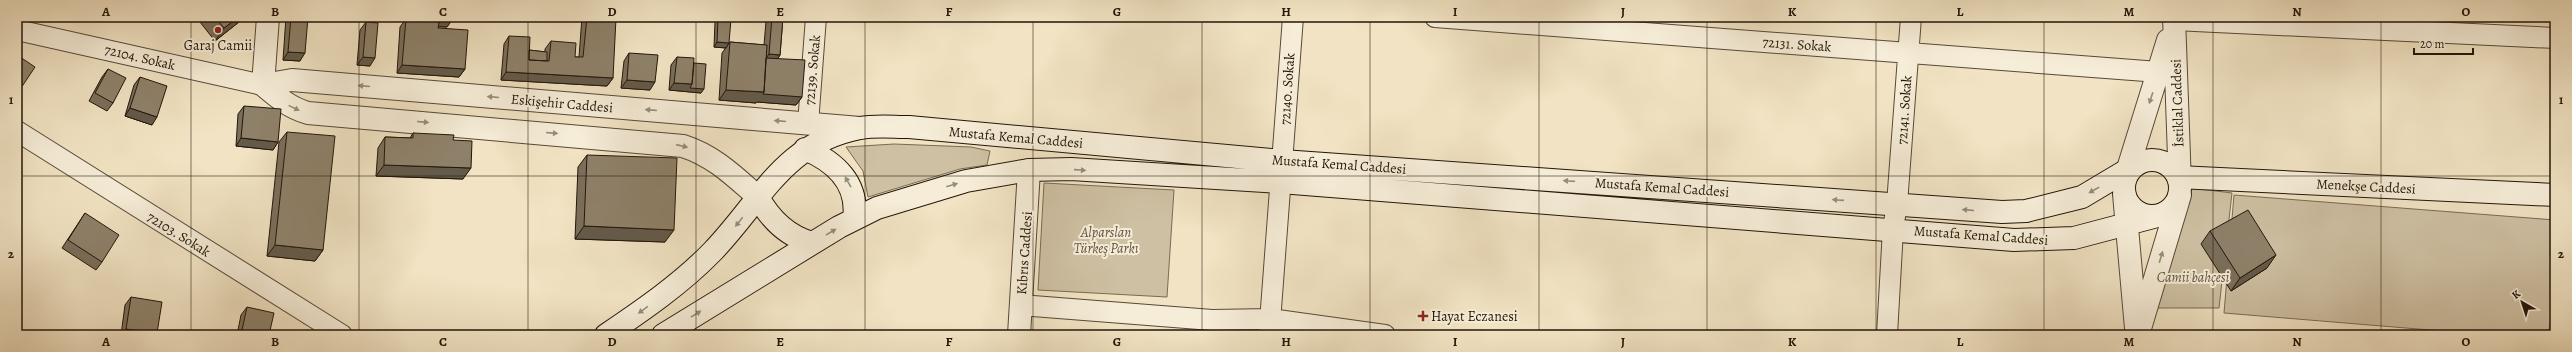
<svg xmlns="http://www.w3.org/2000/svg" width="2572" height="352" font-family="Alegreya,serif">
<rect width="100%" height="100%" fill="#f1e3c3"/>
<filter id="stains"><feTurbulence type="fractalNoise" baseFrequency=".005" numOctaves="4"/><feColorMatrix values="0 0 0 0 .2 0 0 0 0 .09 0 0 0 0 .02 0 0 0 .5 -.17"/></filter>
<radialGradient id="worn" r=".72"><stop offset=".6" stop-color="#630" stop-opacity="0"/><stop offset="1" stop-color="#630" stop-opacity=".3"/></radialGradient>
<path fill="#cec0a3" stroke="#786b56" d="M894 144 971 147 990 151 987 165 960 169 868 197 863 171 846 147Z
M1044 183 1174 190 1167 297 1038 290Z
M2183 187 2232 193 2219 308H2155Z
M2234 195 2555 220V292L2548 335H2491L2224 313Z"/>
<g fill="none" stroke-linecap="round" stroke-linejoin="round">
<g stroke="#564938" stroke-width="22">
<path id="minor" d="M1435 17 2159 72
M2174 20 2555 38
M17 30 263 85
M808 124 816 17
M17 131 342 335
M1020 305 1212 320 1270 319 1385 335
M1269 335 1293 17
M1887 335 1893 229 1897 204 1911 17"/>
</g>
<g stroke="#564938" stroke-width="24">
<path id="tertiary" d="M2174 17 2180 185
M263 85 292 80 860 128
M263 85C277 97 290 108 308 113L683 146C714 156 734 176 758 197
M263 85 268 17
M2126 175 2168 40
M2124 194 2136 328
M1019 335 1029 170
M2138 335 2180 195"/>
</g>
<g stroke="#231609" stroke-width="24">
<path id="secondary" d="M805 149C836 162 859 184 854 219
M2124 188a28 28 0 1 1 56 0a28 28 0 1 1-56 0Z
M2178 177 2555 195
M758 197C770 219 787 236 812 243
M606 335C643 310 681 284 713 251 762 200 783 143 860 128 876 125 893 127 909 127L1282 161 2002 212 2026 211 2082 197 2139 163
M663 335 839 227 877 208 966 181 1029 170 1071 169 1280 182 2014 240 2074 238 2161 215"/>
</g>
<use href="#minor" stroke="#f6edd8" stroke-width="20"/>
<use href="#tertiary" stroke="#f6edd8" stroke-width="22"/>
<use href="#secondary" stroke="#f6edd8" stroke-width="22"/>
</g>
<path fill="#7a6f5b" stroke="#231609" d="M196 17H245L244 18 215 41Z
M286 17H308L300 61 283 60Z
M432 17H453L447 27H438V28L465 69 459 77 397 73 400 27 406 19 432 21Z
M582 17H602L613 78 607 86 501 80 504 44 509 36 529 50 545 52V49L551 41 575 57H579Z
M761 17H783L780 55 778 58 802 97 796 105 757 102 756 103 719 100 722 53 730 42 764 45 766 21H761Z
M718 18 726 48 714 47 715 22Z
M366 22 370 66 357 65 360 30Z
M629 53 650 90 621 88 624 61Z
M677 57 694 63 701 93 669 90 671 65Z
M108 69 113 103 107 111 89 101 102 77Z
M140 77 152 125 125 116 134 85Z
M244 106 278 142 273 150 236 146 238 114Z
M287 132 323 250 315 261 267 256 279 142Z
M413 133 453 140 463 179 376 176 378 148 385 137 410 138Z
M587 155 665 242 575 239 578 167Z
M85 213 102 262 96 270 62 248Z
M2210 231 2267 268 2231 291 2201 244Z
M131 297 156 335H121L125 305Z
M247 307 269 335H237L241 315Z"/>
<path fill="#635a4a" stroke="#231609" d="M239 17H245L244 18 215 41 224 28Z
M763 17H769L766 21H761Z
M437 18 453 19 447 27 432 26Z
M717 42 729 43 726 48 714 47Z
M288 52 305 53 300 61 283 60Z
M769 54 780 55 775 63 765 60Z
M363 57 375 58 370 66 357 65Z
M402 65 465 69 459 77 397 73Z
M506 72 613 78 607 86 501 80Z
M627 80 655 82 650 90 621 88Z
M674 83 692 84 704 89 701 93 669 90Z
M726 90 764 92 802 97 796 105 757 102 756 103 719 100Z
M130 108 157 117 152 125 125 116Z
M241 138 278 142 273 150 236 146Z
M384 165 471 168 463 179 376 176Z
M584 226 674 230 665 242 575 239Z
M275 245 323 250 315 261 267 256Z
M2276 255 2267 268 2231 291 2240 278Z
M126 329 157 333 156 335H121Z"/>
<path fill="#8e816a" stroke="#231609" d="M215 17H239L224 28Z
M291 17H308L305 53 288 52Z
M437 17H453V19L437 18Z
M587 17H602L616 18 613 78 506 72 509 36 530 37 529 60 549 61 551 41 576 43 575 57H583Z
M772 17H783L780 55 769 54Z
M718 18 731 19 729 43 717 42Z
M406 19 439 22 438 28 468 30 465 69 402 65Z
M366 22 378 23 375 58 363 57Z
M730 42 767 45 764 92 726 90Z
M529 50 547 52V61L529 60Z
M629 53 658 55 655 82 627 80Z
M17 55 35 67 17 94Z
M677 57 694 58 692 84 674 83Z
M766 58 805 60 802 97 763 94 764 92Z
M694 63 706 64 704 89 690 88 692 84Z
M108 69 126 78 113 103 95 93Z
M140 77 167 86 157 117 130 108Z
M244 106 281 109 278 142 241 138Z
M287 132 335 136 323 250 275 245Z
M413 133 454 135 453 140 472 141 471 168 384 165 385 137 413 138Z
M587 155 677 158 674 230 584 226Z
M2248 210 2276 255 2240 278 2210 231Z
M85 213 119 235 102 262 68 240Z
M131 297 162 302 157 333 126 329Z
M247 307 274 313 269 335H241Z"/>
<defs><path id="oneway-solid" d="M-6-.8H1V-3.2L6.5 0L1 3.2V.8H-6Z"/></defs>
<g fill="#978c7b">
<use href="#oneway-solid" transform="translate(364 86) rotate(-175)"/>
<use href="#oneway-solid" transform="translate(493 97) rotate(-175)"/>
<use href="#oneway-solid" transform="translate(2151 98) rotate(108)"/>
<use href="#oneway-solid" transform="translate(294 108) rotate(26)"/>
<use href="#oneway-solid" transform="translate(651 110) rotate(-175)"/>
<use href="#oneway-solid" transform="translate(780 121) rotate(-175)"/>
<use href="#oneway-solid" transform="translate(423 122) rotate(5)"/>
<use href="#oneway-solid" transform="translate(552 133) rotate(5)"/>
<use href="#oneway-solid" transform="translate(682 146) rotate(13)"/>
<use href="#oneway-solid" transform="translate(1080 170) rotate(4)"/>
<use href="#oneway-solid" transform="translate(1569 181) rotate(-176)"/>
<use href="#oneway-solid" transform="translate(848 182) rotate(-120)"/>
<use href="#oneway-solid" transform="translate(952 185) rotate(-16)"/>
<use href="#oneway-solid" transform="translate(2094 190) rotate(151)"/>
<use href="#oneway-solid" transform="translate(1838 200) rotate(-176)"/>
<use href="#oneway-solid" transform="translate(1968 210) rotate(-175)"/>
<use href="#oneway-solid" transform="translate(739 222) rotate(128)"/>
<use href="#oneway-solid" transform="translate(831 232) rotate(-31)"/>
<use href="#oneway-solid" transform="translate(2161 257) rotate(-73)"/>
<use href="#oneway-solid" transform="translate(643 310) rotate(144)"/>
<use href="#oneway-solid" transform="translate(696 314) rotate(-32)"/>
</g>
<path fill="none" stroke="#231609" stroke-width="1" stroke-opacity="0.55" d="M191 17V335M359 17V335M528 17V335M696 17V335M865 17V335M1033 17V335M1202 17V335M1370 17V335M1539 17V335M1707 17V335M1876 17V335M2044 17V335M2213 17V335M2381 17V335M17 176H2555"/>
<g fill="#8f2418" stroke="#f6edd8" stroke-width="1.5">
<circle cx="218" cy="30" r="4"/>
<path d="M1421 310h4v4h4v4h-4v4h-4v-4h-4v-4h4z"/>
</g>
<g text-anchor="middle" stroke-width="4" stroke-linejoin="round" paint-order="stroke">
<g font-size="14" fill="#231609" stroke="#f6edd8">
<text transform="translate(1797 44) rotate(4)" y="5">72131. Sokak</text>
<text transform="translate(140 57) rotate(13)" y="5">72104. Sokak</text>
<text transform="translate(812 70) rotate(-85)" y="5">72139. Sokak</text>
<text transform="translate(1287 89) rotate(-86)" y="5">72140. Sokak</text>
<text transform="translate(562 103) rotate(5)" y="5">Eskişehir Caddesi</text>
<text transform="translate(2177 103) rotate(-92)" y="5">İstiklal Caddesi</text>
<text transform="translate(1904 110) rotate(-86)" y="5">72141. Sokak</text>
<text transform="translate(1016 137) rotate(5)" y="5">Mustafa Kemal Caddesi</text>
<text transform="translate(1339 164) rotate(4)" y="5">Mustafa Kemal Caddesi</text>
<text transform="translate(2366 186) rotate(3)" y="5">Menekşe Caddesi</text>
<text transform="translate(1662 187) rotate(4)" y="5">Mustafa Kemal Caddesi</text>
<text transform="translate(179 234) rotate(32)" y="5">72103. Sokak</text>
<text transform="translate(1981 235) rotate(4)" y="5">Mustafa Kemal Caddesi</text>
<text transform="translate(1024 253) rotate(-86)" y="5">Kıbrıs Caddesi</text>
</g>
<g font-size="14" fill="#231609" stroke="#f6edd8">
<text x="218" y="50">Garaj Camii</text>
<text x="1431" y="321" text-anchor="start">Hayat Eczanesi</text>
</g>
<g font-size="14" font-style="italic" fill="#5f523f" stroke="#f6edd8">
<text x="1106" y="237">Alparslan<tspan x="1106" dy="16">Türkeş Parkı</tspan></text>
<text x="2193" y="282">Camii bahçesi</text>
</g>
</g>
<rect width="2572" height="352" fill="none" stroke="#f1e3c3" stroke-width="44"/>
<g transform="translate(2522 302) rotate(321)" stroke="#f6edd8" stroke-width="3" paint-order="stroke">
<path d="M0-3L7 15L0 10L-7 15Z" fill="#231609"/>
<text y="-6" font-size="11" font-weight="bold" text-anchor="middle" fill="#231609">K</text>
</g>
<path d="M2414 48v6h59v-6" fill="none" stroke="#231609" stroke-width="2"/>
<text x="2420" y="48" font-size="12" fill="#231609" stroke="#f6edd8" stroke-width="3" paint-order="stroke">20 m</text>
<rect x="22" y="22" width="2528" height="308" fill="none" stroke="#231609" stroke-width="1.5"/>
<g font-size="13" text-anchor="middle" font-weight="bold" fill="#231609">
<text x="106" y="16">A</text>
<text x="275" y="16">B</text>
<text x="443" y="16">C</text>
<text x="612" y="16">D</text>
<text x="780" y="16">E</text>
<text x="949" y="16">F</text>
<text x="1117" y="16">G</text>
<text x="1286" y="16">H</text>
<text x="1455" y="16">I</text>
<text x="1623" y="16">J</text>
<text x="1792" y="16">K</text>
<text x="1960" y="16">L</text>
<text x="2129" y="16">M</text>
<text x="2297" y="16">N</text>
<text x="2466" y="16">O</text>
<text x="11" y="104">1</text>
<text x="2561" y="104">1</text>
<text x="11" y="258">2</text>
<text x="2561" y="258">2</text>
<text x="106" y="346">A</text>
<text x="275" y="346">B</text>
<text x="443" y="346">C</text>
<text x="612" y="346">D</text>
<text x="780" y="346">E</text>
<text x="949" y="346">F</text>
<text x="1117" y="346">G</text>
<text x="1286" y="346">H</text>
<text x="1455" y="346">I</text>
<text x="1623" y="346">J</text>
<text x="1792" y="346">K</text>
<text x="1960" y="346">L</text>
<text x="2129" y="346">M</text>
<text x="2297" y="346">N</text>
<text x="2466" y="346">O</text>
</g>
<rect width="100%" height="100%" filter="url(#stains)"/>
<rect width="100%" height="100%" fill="url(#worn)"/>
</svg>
